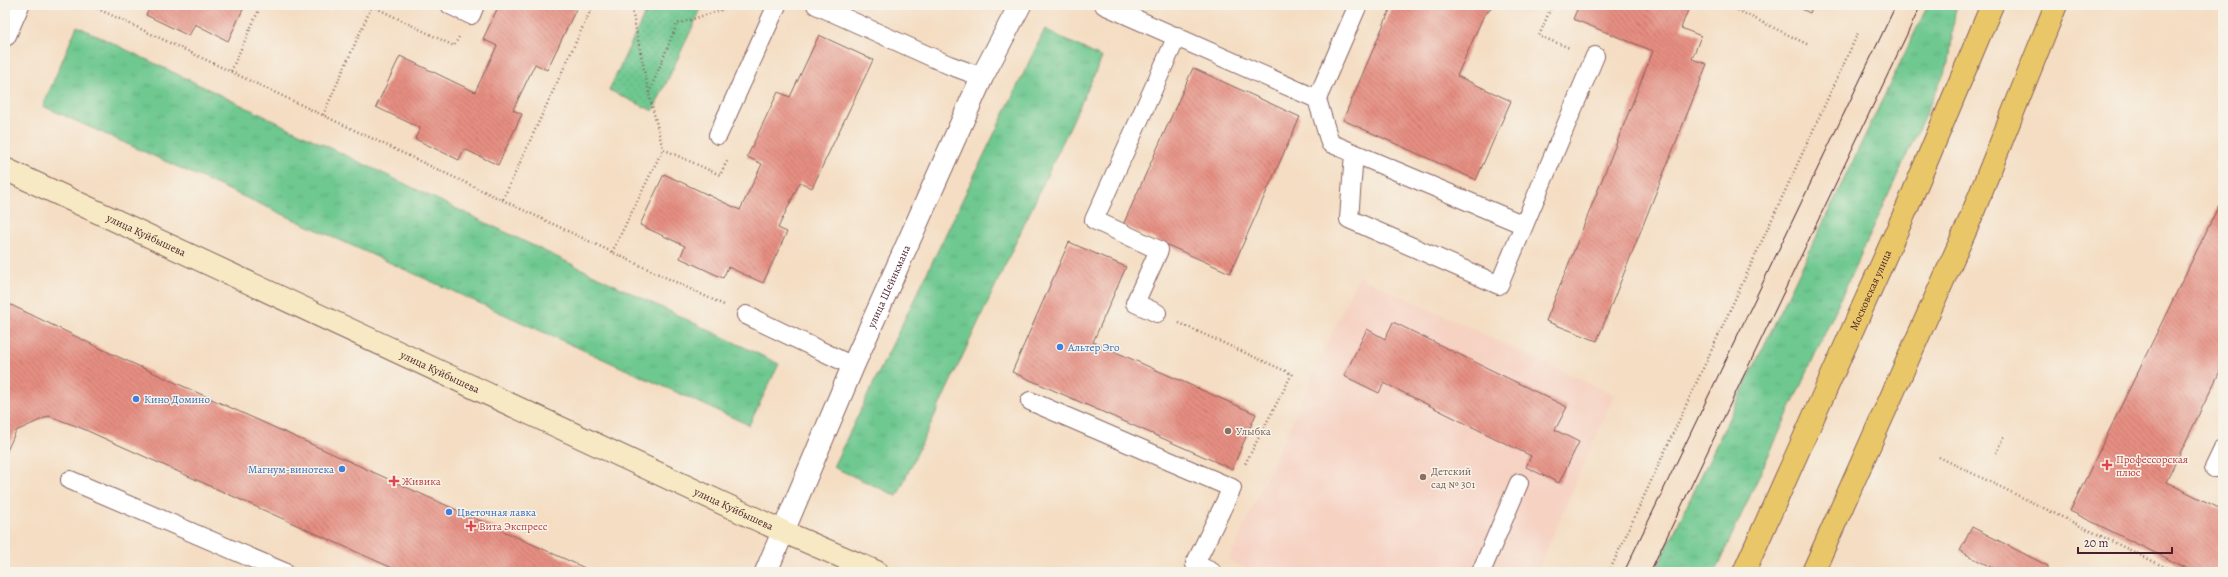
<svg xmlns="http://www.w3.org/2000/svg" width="2228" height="577" font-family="Alegreya,serif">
<defs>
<pattern id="grass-tufts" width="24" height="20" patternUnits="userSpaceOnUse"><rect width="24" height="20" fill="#6ec890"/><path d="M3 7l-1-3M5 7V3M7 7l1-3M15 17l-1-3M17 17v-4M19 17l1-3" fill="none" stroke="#61ab7c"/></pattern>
<pattern id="park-dots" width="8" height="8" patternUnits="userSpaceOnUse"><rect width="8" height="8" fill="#6ec890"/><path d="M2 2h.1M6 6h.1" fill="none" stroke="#61ab7c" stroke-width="1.8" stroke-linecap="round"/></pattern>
<pattern id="building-back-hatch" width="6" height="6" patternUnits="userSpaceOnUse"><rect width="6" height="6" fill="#e68e82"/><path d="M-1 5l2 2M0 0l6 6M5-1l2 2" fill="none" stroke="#bc736b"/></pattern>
</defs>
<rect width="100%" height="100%" fill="#f7f3e8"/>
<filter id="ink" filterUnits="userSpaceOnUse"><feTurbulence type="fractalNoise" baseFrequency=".025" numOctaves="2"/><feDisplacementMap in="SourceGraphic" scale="8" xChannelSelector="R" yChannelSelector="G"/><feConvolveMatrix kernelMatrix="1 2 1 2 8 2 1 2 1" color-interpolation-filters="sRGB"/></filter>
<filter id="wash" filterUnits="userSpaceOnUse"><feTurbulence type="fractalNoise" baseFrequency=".012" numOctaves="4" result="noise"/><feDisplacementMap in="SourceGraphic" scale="16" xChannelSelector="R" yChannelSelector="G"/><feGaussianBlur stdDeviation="0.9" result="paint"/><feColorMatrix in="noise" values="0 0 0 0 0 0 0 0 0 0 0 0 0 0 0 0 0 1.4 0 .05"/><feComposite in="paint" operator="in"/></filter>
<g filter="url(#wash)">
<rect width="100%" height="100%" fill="#f4ddc2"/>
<path fill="#f6d2c3" d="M1358 276 1614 395 1537 572H1255L1229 560Z"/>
<path fill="url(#grass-tufts)" stroke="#5c745e" d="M1928 5H1958L1955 12 1949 63 1715 572H1655Z
M77 26 779 364 749 425 43 106Z
M1045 29 1102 58 897 496 833 467Z"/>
<path fill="url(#park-dots)" stroke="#5c745e" d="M649 5H692L701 9 653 111 609 90Z"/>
<g id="blocks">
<path fill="url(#building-back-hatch)" d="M151 5H245L228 41 195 24 189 36 146 15Z
M499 5H578L547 70 535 64 513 110 522 114 498 165 464 149 459 160 415 139 420 128 376 107 400 56 475 92 497 46 483 39Z
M1392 5H1493L1483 17 1457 76 1511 101 1476 180 1343 120Z
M1579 5H1690L1681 28 1701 36 1692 59 1707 64 1597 341 1546 321 1653 51 1573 19Z
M1793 5H1813L1810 13Z
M819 35 873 60 812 188 800 182 778 228 787 232 763 283 728 267 723 278 680 258 685 246 640 225 664 174 740 210 762 164 747 157 778 92 790 97Z
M1193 68 1300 117 1230 273 1123 225Z
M2223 197V365L2166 482 2223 510V572H2194L2070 511Z
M1069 242 1126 267 1093 342 1256 414 1232 469 1012 372Z
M5 302 112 354 587 569 588 572H401L79 427 49 416 16 431 5 455Z
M1393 322 1567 407 1555 430 1579 442 1559 483 1526 467 1531 456 1384 383 1379 393 1344 376 1367 329 1385 339Z
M1972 527 2048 566 2045 572H2000L1960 551Z"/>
</g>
</g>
<g filter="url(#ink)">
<use href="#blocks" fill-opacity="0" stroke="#866260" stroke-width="1"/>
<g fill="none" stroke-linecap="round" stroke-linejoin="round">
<g stroke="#866260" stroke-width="20">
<path id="service" d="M450 5 471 15 475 5
M816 5 949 65 982 77
M1104 5 1317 99 1330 143 1524 225
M1317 99 1358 5
M718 135 777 5
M1354 153 1349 219 1499 285 1595 56
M1157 313 1135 303 1159 250 1094 220 1177 36
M746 315 853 366
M1030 401 1232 488 1195 564 1212 572
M2214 468 2223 449
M70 480 284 572
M1481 572 1519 483"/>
</g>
<g stroke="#866260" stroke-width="24">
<g id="tertiary">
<path d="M5 35 18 5"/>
<path id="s1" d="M766 572 853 366 982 77 1020 5"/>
</g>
</g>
<g stroke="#866260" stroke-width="24">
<g id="secondary">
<path id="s2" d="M5 169 784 532 877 572"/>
</g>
</g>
<g stroke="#866260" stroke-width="24">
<g id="primary">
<path id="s3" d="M1744 572 1907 208 1992 5"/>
<path d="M1813 572 1967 227 2056 5"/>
</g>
</g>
<path stroke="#866260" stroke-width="2.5" stroke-dasharray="1 3" stroke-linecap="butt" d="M90 5 724 305
M631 5 649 94 663 149
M1552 5 1539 36 1570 48
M1727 5 1809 45
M231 71 261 5
M649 93 677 24 737 5
M323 115 372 6 454 46 459 37
M503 199 593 5
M612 252 663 149 720 175 728 159
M1179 323 1292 374 1244 466
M1996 453 2004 436
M1939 457 2175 572
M1609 572 1858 33"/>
<use href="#service" stroke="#fff" stroke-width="18"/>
<use href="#tertiary" stroke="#fff" stroke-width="22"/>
<use href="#secondary" stroke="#f6e9c3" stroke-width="22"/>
<use href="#primary" stroke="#e9c769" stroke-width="22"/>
<path stroke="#4a1f2b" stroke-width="1" d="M1624 572 1896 5
M1650 572 1921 5"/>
</g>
</g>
<g fill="#3f7fe0" stroke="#f7f3e8" stroke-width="1.5">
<circle cx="1060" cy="347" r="4"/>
<circle cx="136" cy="399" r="4"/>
<circle cx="342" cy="469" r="4"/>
<circle cx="449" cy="512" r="4"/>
</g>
<g fill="#8d6e63" stroke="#f7f3e8" stroke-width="1.5">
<circle cx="1228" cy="431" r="4"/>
<circle cx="1423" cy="477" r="4"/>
</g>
<g fill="#e0444e" stroke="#f7f3e8" stroke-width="1.5">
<path d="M2105 459h4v4h4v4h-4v4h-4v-4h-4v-4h4z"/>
<path d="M392 475h4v4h4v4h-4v4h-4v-4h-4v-4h4z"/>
<path d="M469 520h4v4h4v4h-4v4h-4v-4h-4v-4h4z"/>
</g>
<g text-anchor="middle" stroke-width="3" stroke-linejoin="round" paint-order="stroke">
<g font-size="11" fill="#4a1f2b" stroke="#f7f3e8">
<text dy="4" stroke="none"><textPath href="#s2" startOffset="156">улица Куйбышева</textPath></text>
<text dy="4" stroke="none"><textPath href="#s1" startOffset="311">улица Шейнкмана</textPath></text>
<text dy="4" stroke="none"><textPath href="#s3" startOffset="309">Московская улица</textPath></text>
<text dy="4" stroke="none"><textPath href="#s2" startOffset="480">улица Куйбышева</textPath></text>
<text dy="4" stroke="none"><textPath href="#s2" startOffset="804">улица Куйбышева</textPath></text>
</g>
<g font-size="11" fill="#366cbe" stroke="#f7f3e8" text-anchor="start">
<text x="1068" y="351">Альтер Эго</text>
<text x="144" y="403">Кино Домино</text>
<text x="334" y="473" text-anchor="end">Магнум-винотека</text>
<text x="457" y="516">Цветочная лавка</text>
</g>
<g font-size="11" fill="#785e54" stroke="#f7f3e8" text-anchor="start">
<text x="1236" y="435">Улыбка</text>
<text x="1431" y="475">Детский<tspan x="1431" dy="13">сад № 301</tspan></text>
</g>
<g font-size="11" fill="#be3a42" stroke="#f7f3e8" text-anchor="start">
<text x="2116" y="463">Профессорская<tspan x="2116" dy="13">плюс</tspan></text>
<text x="402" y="485">Живика</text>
<text x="479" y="530">Вита Экспресс</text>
</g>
</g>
<rect width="2228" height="577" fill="none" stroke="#f7f3e8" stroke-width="20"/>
<path d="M2078 547v6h94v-6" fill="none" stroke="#4a1f2b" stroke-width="2"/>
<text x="2084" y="547" font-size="12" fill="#4a1f2b" stroke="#f7f3e8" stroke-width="3" paint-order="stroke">20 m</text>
</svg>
